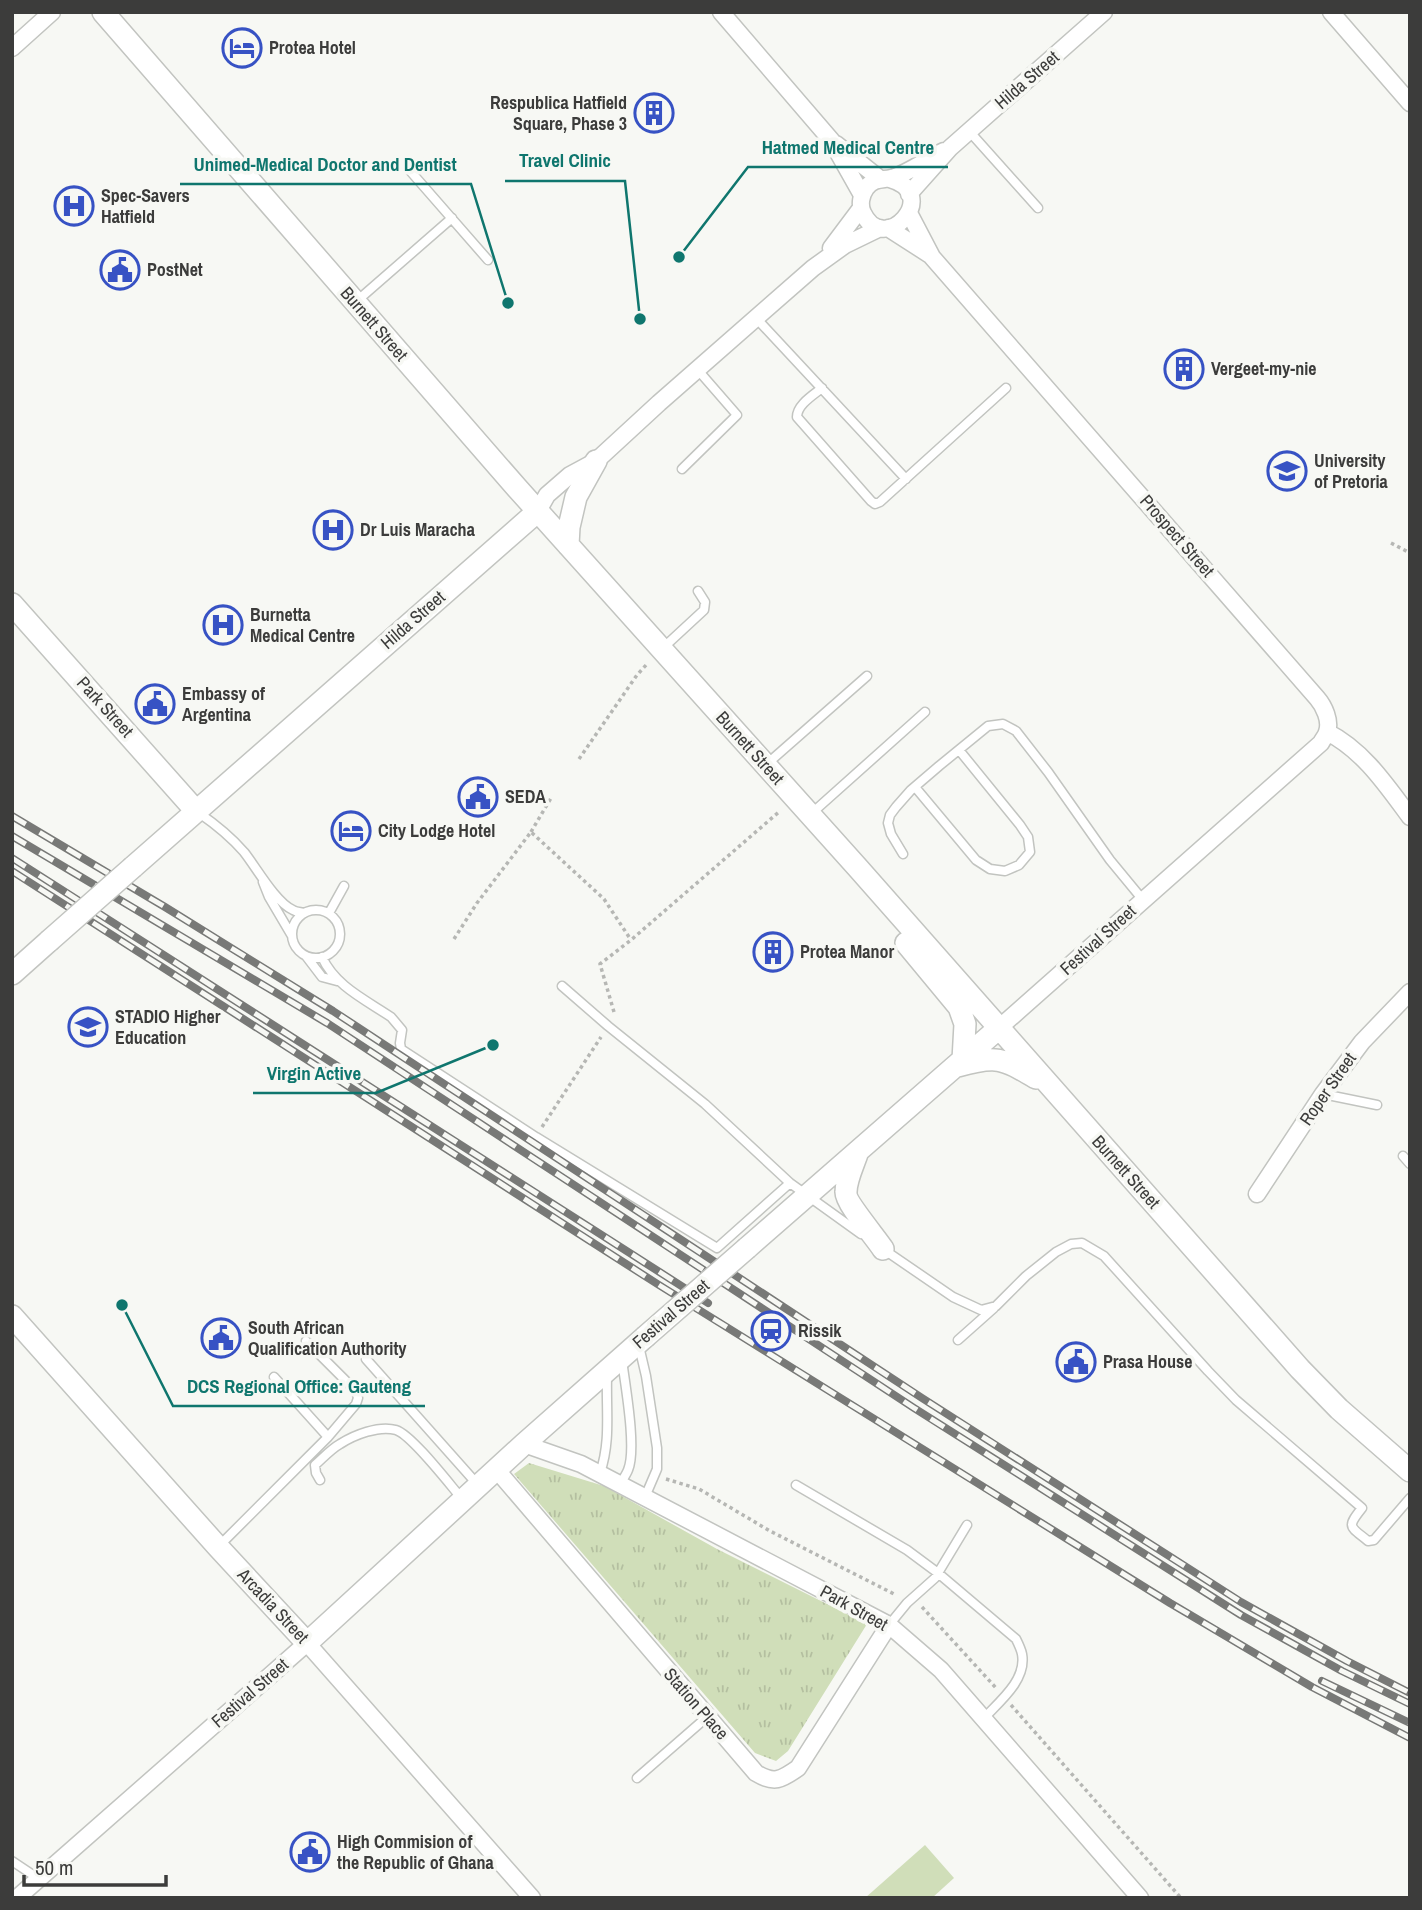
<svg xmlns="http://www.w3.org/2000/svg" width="1422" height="1910" font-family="'Archivo Narrow',sans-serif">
<defs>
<pattern id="park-tufts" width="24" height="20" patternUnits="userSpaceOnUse" patternTransform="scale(1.75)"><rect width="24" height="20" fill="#d0deb9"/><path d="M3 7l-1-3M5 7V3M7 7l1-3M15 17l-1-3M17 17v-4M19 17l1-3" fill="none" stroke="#b4bfa0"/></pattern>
</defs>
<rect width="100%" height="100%" fill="#f7f8f4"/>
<path fill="url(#park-tufts)" d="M529 1463 604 1486 717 1549 867 1624 788 1751 776 1761 755 1753 514 1474Z"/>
<path fill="#d0deb9" d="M925 1845 954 1878 932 1898H865Z"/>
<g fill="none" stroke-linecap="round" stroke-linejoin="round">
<g stroke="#c2c4c0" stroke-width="11">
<path id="lane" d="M969 131 1038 208
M405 165 488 260
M358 300 452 218
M756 318 906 479
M822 388C812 396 797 405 797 417L871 501 875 504 880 502 1006 388
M682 469 737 415 697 369
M664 647 704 610 705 602 698 591
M768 763 867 676
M915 787 976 860 990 869 1005 871 1019 865 1030 852 1028 837 1020 825 959 750
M199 813C215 824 231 837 244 852 256 867 276 903 293 910 296 912 300 912 304 913
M812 813 925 712
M903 854 891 834 888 823 890 815 896 807 911 790 939 766 988 726 1003 724 1016 731 1048 772 1110 860 1143 900
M263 882 269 897 292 936
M292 934a24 24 0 1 1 48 0a24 24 0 1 1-48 0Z
M329 913 344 886
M306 956 322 977 337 981
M322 957C335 986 366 1000 391 1017L402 1030 400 1043 401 1049 536 1137 717 1248 790 1183
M562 986 608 1026 705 1104 790 1183 861 1234
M1323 1094 1377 1105
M1403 1156 1410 1164
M883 1249 953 1297 981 1310 996 1306 1026 1276 1056 1252 1071 1244 1082 1243 1104 1256 1208 1371 1236 1400 1362 1508C1346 1528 1350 1526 1368 1541L1374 1540 1410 1498
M958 1340 994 1308
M639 1346 646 1376 657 1448V1469L645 1497
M366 1359 478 1485
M274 1377 328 1437
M600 1473C611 1441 606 1411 607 1377
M320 1480 316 1473 315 1465C323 1458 331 1449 340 1444 354 1435 379 1425 396 1430 412 1435 450 1485 463 1500
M620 1484C623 1479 626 1475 628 1470 637 1449 625 1384 622 1360
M796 1485 907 1550 938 1573 1016 1639C1018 1643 1021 1649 1022 1654 1027 1680 999 1702 983 1719
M220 1545 328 1437 356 1404 358 1398 356 1391 306 1341
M889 1625 907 1603 935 1578 967 1525
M637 1778 707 1717
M12 1861 39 1879"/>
</g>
<g stroke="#c2c4c0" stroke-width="19">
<path id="street" d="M721 12 831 140 862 195
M1331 12 1410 103
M12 48 52 12
M836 144 880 179
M890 179C943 194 884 258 863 213 859 205 861 195 866 188 874 178 881 180 891 178 903 176 931 157 944 151
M909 194 950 148 1104 12
M909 213 932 257 1317 698C1324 706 1331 721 1327 732 1326 736 1323 739 1321 743L999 1028
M888 228 930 255
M831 248 861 208
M538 511 547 495 570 475 596 461 659 403 813 268 845 245 880 228
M1327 732C1363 750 1387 786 1410 817
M1257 1194 1323 1094 1362 1042 1410 992
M524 1444 581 1464 889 1625 941 1670 1140 1898
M496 1469 756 1773C774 1784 781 1780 798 1768L889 1625
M17 1898 307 1643 532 1898"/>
</g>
<g stroke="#c2c4c0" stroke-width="24">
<path id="secondary" d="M103 12 517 488 858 868 1300 1369 1339 1409 1410 1471
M568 545 569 527 576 497 596 461
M12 604 196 811
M133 867 538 511
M906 943 959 1007 965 1024 963 1060
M12 974 49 941
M958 1066C997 1055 1002 1058 1036 1078
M857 1154C853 1166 846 1180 846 1192 845 1202 876 1238 883 1249
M747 1248 999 1028
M12 1316 218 1547 307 1643 524 1444 645 1337"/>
</g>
<path stroke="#b6b7b4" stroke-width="3.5" stroke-dasharray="3.5 3.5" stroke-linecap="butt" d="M1391 543 1410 553
M579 759 637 675 647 664
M531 832 551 798
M454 939 477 903 531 832 604 899 631 940
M614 1012 600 964 631 940 780 811
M542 1127 601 1037
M666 1479 699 1489 770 1531 896 1595
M922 1607 997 1689
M1011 1705 1181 1898"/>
<use href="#lane" stroke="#fff" stroke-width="8"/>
<use href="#street" stroke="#fff" stroke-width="16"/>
<use href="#secondary" stroke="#fff" stroke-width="21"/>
<g stroke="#787977" stroke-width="8">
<path id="rail" d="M12 816 165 907 333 1011 922 1398 1241 1602 1347 1661 1410 1693
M12 836 327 1023 914 1408 1241 1615 1342 1671 1410 1704
M12 858 708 1303
M12 871 659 1285 1170 1603 1312 1687 1410 1738
M1322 1681 1410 1723"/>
</g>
<use href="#rail" stroke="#f7f8f4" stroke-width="5" stroke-dasharray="16" stroke-linecap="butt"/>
<g stroke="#c2c4c0" stroke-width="24" stroke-linecap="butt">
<path id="secondary-bridge" d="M49 941 133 867
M645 1337 747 1248"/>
</g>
<use href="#secondary-bridge" stroke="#fff" stroke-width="21"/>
</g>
<defs>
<g id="hotel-ring" transform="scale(2.0125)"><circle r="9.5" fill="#f7f8f4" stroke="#3752c4" stroke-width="1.5"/><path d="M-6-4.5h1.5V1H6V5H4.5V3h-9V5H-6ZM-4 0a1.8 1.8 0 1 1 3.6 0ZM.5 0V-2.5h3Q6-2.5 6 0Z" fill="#3752c4"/></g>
<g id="building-ring" transform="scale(2.0125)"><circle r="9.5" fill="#f7f8f4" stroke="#3752c4" stroke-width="1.5"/><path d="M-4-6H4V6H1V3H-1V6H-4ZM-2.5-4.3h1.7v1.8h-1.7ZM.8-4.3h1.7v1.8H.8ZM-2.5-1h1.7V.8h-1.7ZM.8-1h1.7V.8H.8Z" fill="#3752c4"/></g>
<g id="hospital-ring" transform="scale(2.0125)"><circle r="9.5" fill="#f7f8f4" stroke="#3752c4" stroke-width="1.5"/><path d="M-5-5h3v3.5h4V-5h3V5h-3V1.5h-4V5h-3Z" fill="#3752c4"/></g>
<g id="civic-ring" transform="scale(2.0125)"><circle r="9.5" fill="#f7f8f4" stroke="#3752c4" stroke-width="1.5"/><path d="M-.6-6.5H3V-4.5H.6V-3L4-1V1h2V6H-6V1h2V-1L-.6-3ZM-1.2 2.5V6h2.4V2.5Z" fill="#3752c4"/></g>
<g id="university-ring" transform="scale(2.0125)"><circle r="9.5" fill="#f7f8f4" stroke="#3752c4" stroke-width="1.5"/><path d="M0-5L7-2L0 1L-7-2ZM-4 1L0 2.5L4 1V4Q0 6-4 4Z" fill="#3752c4"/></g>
<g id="station-ring" transform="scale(2.0125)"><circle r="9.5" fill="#f7f8f4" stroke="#3752c4" stroke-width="1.5"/><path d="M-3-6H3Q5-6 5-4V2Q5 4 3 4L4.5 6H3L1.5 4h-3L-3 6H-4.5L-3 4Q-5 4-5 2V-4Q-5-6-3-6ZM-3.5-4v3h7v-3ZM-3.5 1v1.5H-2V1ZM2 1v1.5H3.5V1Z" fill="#3752c4"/></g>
</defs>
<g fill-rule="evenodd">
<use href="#hotel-ring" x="242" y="48"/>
<use href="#building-ring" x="654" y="113"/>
<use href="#hospital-ring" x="74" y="206"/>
<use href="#civic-ring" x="120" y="270"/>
<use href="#building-ring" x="1184" y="369"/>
<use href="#university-ring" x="1287" y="471"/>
<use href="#hospital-ring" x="333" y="530"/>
<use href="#hospital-ring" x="223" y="625"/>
<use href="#civic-ring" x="155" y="704"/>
<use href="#civic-ring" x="478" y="797"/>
<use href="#hotel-ring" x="351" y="831"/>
<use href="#building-ring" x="773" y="952"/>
<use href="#university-ring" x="88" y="1027"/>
<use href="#station-ring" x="771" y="1331"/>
<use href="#civic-ring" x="221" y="1338"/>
<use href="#civic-ring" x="1076" y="1362"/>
<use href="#civic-ring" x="310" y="1852"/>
</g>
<g text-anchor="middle" stroke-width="7" stroke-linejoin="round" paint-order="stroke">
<g font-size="18" font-weight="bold" fill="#3c3c3b" stroke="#f7f8f4" text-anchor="start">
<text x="269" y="54">Protea Hotel</text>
<text x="627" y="109" text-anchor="end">Respublica Hatfield<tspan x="627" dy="21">Square, Phase 3</tspan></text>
<text x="101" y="202">Spec-Savers<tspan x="101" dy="21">Hatfield</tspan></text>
<text x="147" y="276">PostNet</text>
<text x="1211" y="375">Vergeet-my-nie</text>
<text x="1314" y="467">University<tspan x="1314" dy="21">of Pretoria</tspan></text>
<text x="360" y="536">Dr Luis Maracha</text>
<text x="250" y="621">Burnetta<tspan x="250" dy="21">Medical Centre</tspan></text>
<text x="182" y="700">Embassy of<tspan x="182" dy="21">Argentina</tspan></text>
<text x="505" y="803">SEDA</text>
<text x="378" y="837">City Lodge Hotel</text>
<text x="800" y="958">Protea Manor</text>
<text x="115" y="1023">STADIO Higher<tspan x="115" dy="21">Education</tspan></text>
<text x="248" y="1334">South African<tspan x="248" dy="21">Qualification Authority</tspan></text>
<text x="798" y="1337">Rissik</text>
<text x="1103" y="1368">Prasa House</text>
<text x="337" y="1848">High Commision of<tspan x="337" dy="21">the Republic of Ghana</tspan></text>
</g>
<g font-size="18" fill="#3c3c3b" stroke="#f7f8f4">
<text transform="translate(1027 80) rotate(-41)" y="6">Hilda Street</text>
<text transform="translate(374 324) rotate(49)" y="6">Burnett Street</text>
<text transform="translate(1177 536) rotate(49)" y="6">Prospect Street</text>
<text transform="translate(413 620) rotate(-41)" y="6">Hilda Street</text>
<text transform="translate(105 707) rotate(48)" y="6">Park Street</text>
<text transform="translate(750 748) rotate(48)" y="6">Burnett Street</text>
<text transform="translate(1098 940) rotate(-42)" y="6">Festival Street</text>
<text transform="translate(1328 1089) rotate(-55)" y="6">Roper Street</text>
<text transform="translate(1126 1172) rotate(48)" y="6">Burnett Street</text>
<text transform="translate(671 1314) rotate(-41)" y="6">Festival Street</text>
<text transform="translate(273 1606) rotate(47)" y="6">Arcadia Street</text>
<text transform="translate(854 1608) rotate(29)" y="6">Park Street</text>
<text transform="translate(250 1693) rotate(-41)" y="6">Festival Street</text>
<text transform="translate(696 1704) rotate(49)" y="6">Station Place</text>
</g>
</g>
<path fill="none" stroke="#0f766e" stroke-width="2.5" d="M679 257L748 167H948M640 319L625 181H505M508 303L471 184H180M493 1045L376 1093H253M122 1305L173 1406H425"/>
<g fill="#0f766e" stroke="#f7f8f4" stroke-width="2.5">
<circle cx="679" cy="257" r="7"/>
<circle cx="640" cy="319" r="7"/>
<circle cx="508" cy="303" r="7"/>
<circle cx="493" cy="1045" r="7"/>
<circle cx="122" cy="1305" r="7"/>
</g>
<g font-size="19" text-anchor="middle" font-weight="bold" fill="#0f766e" stroke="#f7f8f4" stroke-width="7" stroke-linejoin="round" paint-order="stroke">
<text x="848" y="154">Hatmed Medical Centre</text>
<text x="565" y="167">Travel Clinic</text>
<text x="325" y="171">Unimed-Medical Doctor and Dentist</text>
<text x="314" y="1080">Virgin Active</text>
<text x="299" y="1393">DCS Regional Office: Gauteng</text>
</g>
<rect width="1422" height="1910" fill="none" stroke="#3c3c3b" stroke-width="28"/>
<path d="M24 1875v10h142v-10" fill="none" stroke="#3c3c3b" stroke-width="3.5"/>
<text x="35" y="1875" font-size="21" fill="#3c3c3b" stroke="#f7f8f4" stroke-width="5" paint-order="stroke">50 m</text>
</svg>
